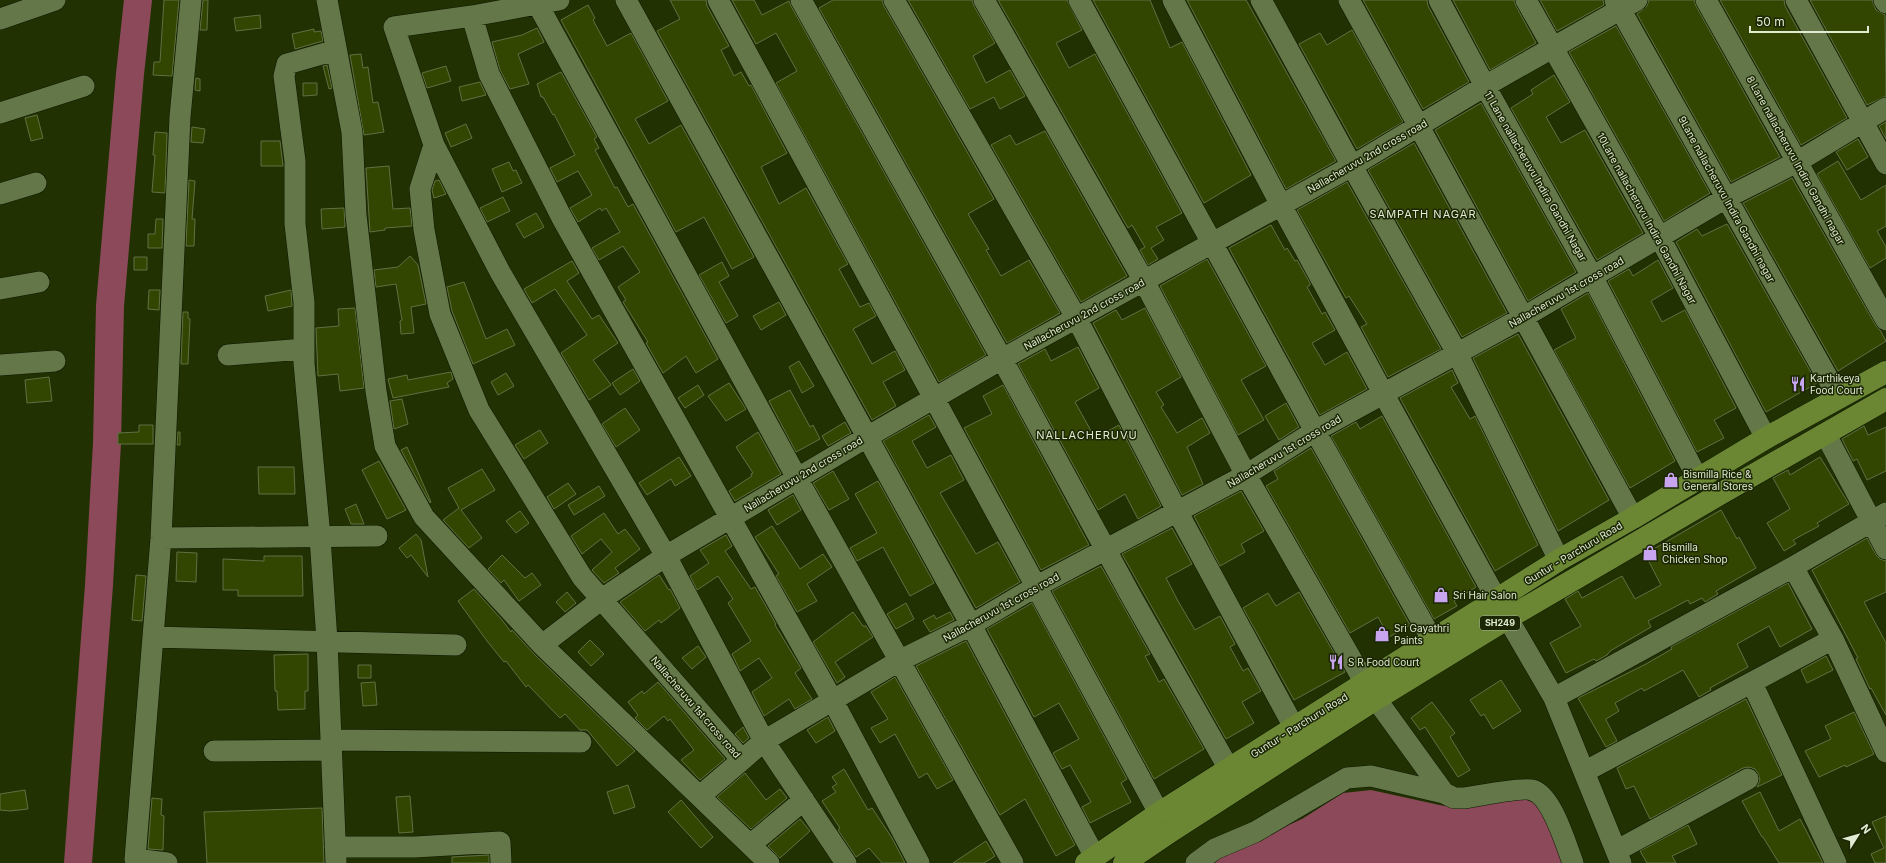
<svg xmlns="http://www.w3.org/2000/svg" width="1886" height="863" font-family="Inter,sans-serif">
<rect width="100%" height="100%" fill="#223102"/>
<path fill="#8b4959" d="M1371 790 1444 806 1480 804 1522 798 1534 803 1548 817 1568 863H1215L1219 856 1302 819 1343 793Z"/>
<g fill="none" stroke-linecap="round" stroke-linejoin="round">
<path stroke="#8b4959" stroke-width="28" d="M78 863 99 585 107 443 110 306 130 74 138 0"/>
</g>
<path fill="#324602" stroke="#5f7143" d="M164 0H179L172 76 153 75 154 62H160Z
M203 0H208L207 30H200Z
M670 0H706L707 6 729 46 721 50 734 76 741 72 749 86 751 85 787 153 761 167 779 204 806 188 848 264 839 269 860 307 869 303 876 316 853 329 872 364 895 351 905 370 883 382 896 406 872 420 657 31 680 19Z
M732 0H754L762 15 789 1 791 6 986 355 939 382 776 83 797 71 776 33 756 44Z
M833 0H882L884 6 994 199 968 214 989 249 986 250 1001 276 1029 260 1060 313 1007 343 819 8Z
M908 0H972L974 6 995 43 973 56 986 83 1010 70 1025 96 1000 109 994 97 970 109Z
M998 0H1067L1082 30 1056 43 1069 68 1095 54 1182 213 1156 227 1164 240 1151 248 1158 259 1148 265 1140 250 1145 247 1132 225 1128 228Z
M1093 0H1150L1170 48 1182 42 1251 175 1204 203Z
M1187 0H1246L1336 161 1286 189Z
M1363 0H1427L1428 6 1469 82 1423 109Z
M1453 0H1514L1516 6 1536 43 1490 70Z
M1540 0H1603L1604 5 1557 31Z
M1649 0H1694L1696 6 1780 157 1731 182 1637 14 1647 6Z
M1720 0H1784L1785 6 1847 118 1801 145Z
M1810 0H1872L1876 10 1885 15 1886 96 1867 105Z
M588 5 595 18 593 20 607 46 631 33 668 101 635 119 649 144 681 125 754 257 732 269 704 217 676 232 561 20Z
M260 15 261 28 236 31 234 18Z
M1616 26 1710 193 1664 221 1569 52Z
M537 28 544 42 518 54 529 84 510 89 500 70 492 42 522 35Z
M314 29V32L321 31 323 41 295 49 292 34Z
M1352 30 1403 122 1357 149 1299 44 1320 33 1327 45Z
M361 54 363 68 368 67 373 103 378 102 384 132 364 135 350 55Z
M327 65 332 88 329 89 323 66Z
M446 66 451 81 427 88 422 73Z
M561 72 597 137 594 139 599 148 595 150 615 188 617 187 628 207 633 204 718 359 696 373 686 356 663 373 646 343 648 342 623 302 626 300 618 287 640 272 623 246 599 260 592 248 620 232 606 208 602 211 600 208 578 222 570 208 592 195 578 171 557 182 550 168 575 155 554 114 553 115 543 97H541L537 84Z
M1554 75 1570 102 1546 117 1561 143 1585 130 1643 233 1597 260 1511 108 1533 94 1531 90Z
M196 78 200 79V91L195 90Z
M480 82 486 95 462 101 459 87Z
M303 83H317V95L303 96Z
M1481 103 1576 272 1528 301 1435 130Z
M37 115 43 138 31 141 25 118Z
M1886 122V139L1879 126Z
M466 124 472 138 451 147 445 133Z
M192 127 205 129 203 143 191 142Z
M1045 131 1127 276 1081 302 991 145 1010 135 1016 145Z
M155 132 167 133 165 193 152 192 155 155H153Z
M1858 139 1868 157 1847 170 1836 152Z
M261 141H280L283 166H261Z
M1414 143 1507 313 1462 337 1368 170Z
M1838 161 1861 200 1886 185V226L1877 231 1886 247V258L1870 268 1817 174Z
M509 162 513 171 516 170 522 183 502 192 492 169Z
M389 166 393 209 410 208 412 226 385 228V230L370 232 366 168Z
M1792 178 1876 326 1880 330 1886 341 1838 371 1743 203Z
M189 180 195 181 192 219H195L194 246H186Z
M439 180 446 194 434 198 432 190 435 181Z
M1347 182 1441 349 1388 377 1361 327 1367 324 1349 296 1346 298 1297 210Z
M503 197 510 211 487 222 480 208Z
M344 208 345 227 322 229 321 209Z
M536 213 544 227 524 238 516 224Z
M156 219H163L162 248H148V234H155Z
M1727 224 1817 383 1766 412 1676 242 1697 229 1702 236Z
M1271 225 1285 250 1287 248 1295 261 1297 260 1310 283V285L1307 287 1322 314 1325 312 1335 330 1312 343 1325 365 1347 352 1367 389 1320 415 1229 248Z
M410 256 418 265 426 304 411 307 414 333 401 334 400 321 402 320 396 284 376 287 374 270 398 267Z
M134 257H147V270H134Z
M1207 259 1266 366 1241 380 1264 420 1238 435 1160 286Z
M1658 260 1673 288 1651 301 1662 322 1685 310 1736 408 1714 420 1724 438 1697 452 1608 281 1629 269 1633 276Z
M572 261 579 273 567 281 592 319 599 315 618 343 593 360 611 385 589 400 561 353 587 335 555 289 532 303 524 289Z
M722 262 729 276 719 282 738 316 726 323 699 275Z
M464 282 486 339 507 329 515 345 473 364 452 311 447 287Z
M149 290H160L159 310 148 309Z
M291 290 292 306 268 311 265 296Z
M1588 293 1675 461 1630 488 1554 350 1576 338 1561 309Z
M779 302 786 315 761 330 753 316Z
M355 308 364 388 340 391 338 374 318 376 316 328 339 326 338 309Z
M1145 308 1181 377 1156 392 1164 405 1161 407 1177 433 1202 418 1210 433 1187 447 1203 484 1182 495 1093 323 1116 310 1122 320Z
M183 312H188V318L190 319 188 364H181Z
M1518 334 1609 500 1558 531 1473 358Z
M1078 347 1099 388 1075 402 1095 438 1119 425 1161 506 1138 519 1125 494 1098 510 1018 364 1045 349 1051 361Z
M799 361 814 386 802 393 789 367Z
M633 369 640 381 620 395 612 383Z
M1452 370 1458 383 1451 387 1470 419 1475 416 1538 545 1495 571 1400 398Z
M451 372 453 379 447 383 449 387 393 398 388 379 407 375 408 380Z
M506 373 514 386 498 395 491 382Z
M49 377 52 401 27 403 25 380Z
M729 383 746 409 726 421 708 396Z
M698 385 704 395 685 408 678 398Z
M1003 385 1089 545 1041 570 964 428 992 414 983 396Z
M790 390 810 427 813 425 820 439 796 452 769 401Z
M402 399 408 424 394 429 390 401Z
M1286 403 1299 427 1279 440 1265 416Z
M625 408 640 430 616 447 602 424Z
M929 415 936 427 912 441 927 468 951 455 964 480 940 493 976 554 998 542 1020 582 976 608 883 441Z
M1382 416 1476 587 1454 601 1457 606 1434 619 1331 436 1356 422 1360 429Z
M845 422 851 433 828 446 822 436Z
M139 425H153V444H118V433L139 432Z
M1864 426 1868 435 1886 427V471L1867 480 1857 459 1853 461 1842 439Z
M540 430 548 443 524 459 515 445Z
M178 432H180V445H177Z
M758 432 781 474 735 501 729 491 752 476 751 474 753 473 736 447Z
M407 447 431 502 430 503 401 450Z
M1311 448 1410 625 1389 637 1378 617 1350 633 1266 486 1278 479 1274 471Z
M679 457 691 476 675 486 671 479 647 495 639 483Z
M1820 457 1849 504 1817 523 1819 526 1793 540 1796 544 1784 551 1767 523 1790 509 1773 478 1788 470 1790 475Z
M379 461 406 510 387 519 362 470Z
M258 467H294L295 494H259Z
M482 469 495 490 461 510 482 538 469 548 443 520 459 508 448 488Z
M833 471 849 499 829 510 813 483Z
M878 481 934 583 910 596 883 547 857 561 850 548 877 533 855 494Z
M568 483 576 494 554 509 547 497Z
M599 486 605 496 574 515 568 505Z
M1241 491 1264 531 1241 544 1245 552 1220 566 1194 516Z
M793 495 801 510 777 525 768 510Z
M356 504 364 524H351L345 509Z
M1721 510 1737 539 1739 537 1756 568 1716 591 1718 594 1705 602 1702 598 1690 604 1688 600 1648 621 1651 627 1610 651 1607 655 1596 661 1594 659 1566 673 1550 643 1581 626 1565 599 1578 591 1582 598 1622 576 1635 599 1661 585 1645 554Z
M520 511 529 523 516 533 506 521Z
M604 513 618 534 625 529 640 549 615 568 619 573 604 583 592 570 612 552 601 539 582 554 571 536Z
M772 526 800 569 823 554 832 567 807 584 817 601 797 612 776 576 779 574 755 537Z
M1172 528 1192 564 1166 578 1178 601 1195 630 1220 616 1235 644 1230 647 1243 671 1248 668 1261 691 1242 702 1254 723 1226 739 1122 554Z
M416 534 421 540 428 577 411 555 407 558 399 548Z
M726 535 732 546 725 551 751 589 755 587 776 624 775 625 801 668 795 673 812 699 795 709 789 699 764 716 752 692 772 678 759 658 740 671 732 654 751 641 728 603 733 599 718 576 697 590 690 576 709 563 700 550Z
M1867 538 1876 555 1880 559 1886 561V592L1864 602 1886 643V715L1871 688 1870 689 1856 659 1858 658 1812 570Z
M177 552 197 553 196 582 176 581Z
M502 555 525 578 532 573 541 585 519 601 504 580 501 583 488 569Z
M264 556H302L303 596H238V590H223V559L264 561Z
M1101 566 1150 654 1145 656 1159 682 1164 679 1204 749 1154 779 1052 591Z
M136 575 146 576 142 621 132 620Z
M659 575 669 590 670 589 680 608 661 623 659 620 645 631 620 602Z
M1788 583 1812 629 1780 647 1769 626 1737 644 1748 667 1710 688 1711 690 1699 697 1683 670 1644 691 1642 688 1615 703 1619 711 1606 719V720L1617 741 1606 747 1578 698 1646 664 1672 649 1671 647Z
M474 589 502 620 511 632 512 630 534 654 635 751 617 766 587 730H580L565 714 560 718 528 685 526 687 506 661 504 662 487 641 458 601Z
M567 592 576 603 565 612 556 602Z
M1299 592 1345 672 1294 700 1243 608 1268 593 1276 606Z
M906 603 914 619 896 629 887 614Z
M1032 603 1127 779 1121 783 1131 802 1090 823 1082 807 1091 802 1070 765 1062 769 1053 753 1079 739 1059 703 1034 717 987 629Z
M853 612 863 626H866L873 637 835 662 845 677 837 683 813 642Z
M950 612 954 620 930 632 923 621 934 615 936 619Z
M590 640 604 654 591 666 578 652Z
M966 641 1075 845 1056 856 1025 799 1000 815 916 666Z
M698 646 706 657 692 669 682 658Z
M308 654V691H305V709L278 710 277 691H275L274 655Z
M1826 656 1833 670 1807 683 1801 670Z
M358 665H371V678H358Z
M895 677 953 780 937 789 927 773 919 778 895 734 880 743 871 728 888 719 871 692Z
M1501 680 1521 711 1493 729 1484 714 1481 716 1470 700Z
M375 682 377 705 363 706 361 683Z
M658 682 725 759 700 780 681 760 694 750 670 719 668 721 664 716 647 730 635 718 638 715 628 702 642 691 644 694Z
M1746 699 1782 775 1757 787 1760 780 1758 773 1755 769 1749 767 1743 768 1650 819 1634 786 1626 789 1617 768Z
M1432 702 1455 733 1450 737 1470 770 1458 777 1425 727 1420 730 1411 718Z
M1854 712 1874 754 1846 767 1845 765 1819 777 1805 751 1831 739 1825 726Z
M828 717 835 731 816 743 807 730Z
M743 727 749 738 743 743 735 734Z
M844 769 868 810 872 808 892 838 905 863H882L869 848 856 857 838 830 840 828 822 801 836 792 832 787 837 784 832 777Z
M745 773 766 800 780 789 787 798 751 829 717 797Z
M628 785 635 807 614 814 607 792Z
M25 790 28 809 10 811 0 810V794Z
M1760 792 1779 831 1800 819 1823 863H1779L1763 837H1762L1742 801Z
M410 796 413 832 399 833 396 797Z
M152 798 162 799 161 815 164 816 163 850 148 849Z
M681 800 713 837 701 848 668 812Z
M322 808 324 863H207L204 812Z
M1886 816V863H1875L1871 854 1884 848 1872 822Z
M800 819 810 831 780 858 768 846Z
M1688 825 1697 844 1672 856 1676 863H1647L1640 851Z
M986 841 995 856 984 863H953Z
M489 855V863H452V857Z"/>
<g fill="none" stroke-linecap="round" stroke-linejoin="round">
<g stroke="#0d1800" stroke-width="22">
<path id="minor" d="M327 0 352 132 356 215 376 391 385 446 424 517 542 645 769 863
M559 0 472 16 394 27 434 145 500 272 666 556 764 741 846 863
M626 0 971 625 1095 857
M718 0 1159 813
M801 0 1002 359 1131 596 1229 769
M894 0 1077 319 1177 511 1294 727
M984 0 1144 281 1246 475 1365 683
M1079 0 1315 431 1433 641
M1173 0 1281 205 1383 393 1497 600 1554 698 1621 863
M1261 0 1352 166 1457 353 1559 560
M1349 0C1445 172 1538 346 1633 518
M1439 0 1485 86 1592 276 1698 479
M1526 0 1660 238 1766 438
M1615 0 1839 398
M1706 0 1886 320
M1796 0 1886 164
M1884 0 1886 3
M537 3 797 478 1013 863
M472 16 489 74 562 218 833 701 919 863
M0 19 55 0
M0 113 84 86
M434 145 420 189 424 230 440 314 479 410 582 577 742 760 764 741 899 661 971 625 1037 586 1246 475 1315 431 1522 318 1726 198 1797 162 1886 108
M0 194 36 183
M0 289 39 282
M228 355 304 349
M0 365 55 361
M1826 435 1886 549
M161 538 377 536
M1793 567 1833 639 1886 752
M153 637 456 645
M542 645 602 599 666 556 867 437 1002 359 1352 166 1485 86 1637 0
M1752 683 1836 863
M1554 698 1793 567 1886 513
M1376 699 1444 793 1454 798H1465C1476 796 1524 787 1532 790 1552 795 1566 845 1573 863
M331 740 581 742
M214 751 331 750
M1584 772 1833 639
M700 796 742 760
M750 845 804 800
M335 847H415L500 842 501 863
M1616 851 1748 779
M167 863 135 859 161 538 180 117 191 0
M336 863 327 641 320 537 304 363V302L295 224V161L284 76 287 64 336 50
M1196 863 1215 849 1255 832 1347 778 1371 776 1444 793"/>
</g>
<g stroke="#0d1800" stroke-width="23">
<path id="major" d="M1086 863 1159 813 1559 560 1633 518 1766 438 1886 372
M1124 863 1170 832 1376 699 1508 618 1720 494 1886 399"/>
</g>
<use href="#minor" stroke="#647748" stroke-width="21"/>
<use href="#major" stroke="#6b8734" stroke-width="22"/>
</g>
<defs>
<g id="restaurant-bare" transform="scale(1.2)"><path d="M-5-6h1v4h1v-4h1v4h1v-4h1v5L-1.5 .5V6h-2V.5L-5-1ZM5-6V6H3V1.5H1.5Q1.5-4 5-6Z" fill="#c8a5ee" stroke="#1a2604" stroke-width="2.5" paint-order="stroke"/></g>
<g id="shop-bare" transform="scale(1.2)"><path d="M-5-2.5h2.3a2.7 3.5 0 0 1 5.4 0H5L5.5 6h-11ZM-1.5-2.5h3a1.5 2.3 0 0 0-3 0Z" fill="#c8a5ee" stroke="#1a2604" stroke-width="2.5" paint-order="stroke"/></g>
</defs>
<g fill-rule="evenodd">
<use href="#restaurant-bare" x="1798" y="384"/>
<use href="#shop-bare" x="1671" y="480"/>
<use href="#shop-bare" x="1650" y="553"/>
<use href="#shop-bare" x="1441" y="595"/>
<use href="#shop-bare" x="1382" y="634"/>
<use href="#restaurant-bare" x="1336" y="662"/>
</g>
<g text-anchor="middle" stroke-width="3" stroke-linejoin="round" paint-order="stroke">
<rect fill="#1a2604" stroke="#a5b094" stroke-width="1" x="1480" y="616" width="40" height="14" rx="3"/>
<g font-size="9" font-weight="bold" fill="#e0ebd1">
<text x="1500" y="626">SH249</text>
</g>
<g font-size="10" fill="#e0ebd1" stroke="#1a2604">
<text transform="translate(1367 156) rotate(-30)" y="4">Nallacheruvu 2nd cross road</text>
<text transform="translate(1796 160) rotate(61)" y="4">8 Lane nallacheruvu Indira Gandhi nagar</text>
<text transform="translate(1536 176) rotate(60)" y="4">11 Lane nallacheruvu Indira Gandhi Nagar</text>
<text transform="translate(1727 199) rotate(61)" y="4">9Lane nallacheruvu Indira Gandhi nagar</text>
<text transform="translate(1647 218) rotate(61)" y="4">10Lane nallacheruvu Indira Gandhi Nagar</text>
<text transform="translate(1566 292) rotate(-30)" y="4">Nallacheruvu 1st cross road</text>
<text transform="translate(1084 314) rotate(-29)" y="4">Nallacheruvu 2nd cross road</text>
<text transform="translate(1284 451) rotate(-31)" y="4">Nallacheruvu 1st cross road</text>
<text transform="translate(803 474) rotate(-31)" y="4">Nallacheruvu 2nd cross road</text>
<text transform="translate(1573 553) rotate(-31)" y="4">Guntur - Parchuru Road</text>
<text transform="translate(1001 607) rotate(-29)" y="4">Nallacheruvu 1st cross road</text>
<text transform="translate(696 707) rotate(49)" y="4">Nallacheruvu 1st cross road</text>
<text transform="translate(1299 725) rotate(-32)" y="4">Guntur - Parchuru Road</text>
</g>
<g font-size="10" fill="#e0ebd1" stroke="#1a2604" text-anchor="start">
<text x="1810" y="382">Karthikeya<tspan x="1810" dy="12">Food Court</tspan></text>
<text x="1683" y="478">Bismilla Rice &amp;<tspan x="1683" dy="12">General Stores</tspan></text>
<text x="1662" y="551">Bismilla<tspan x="1662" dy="12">Chicken Shop</tspan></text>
<text x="1453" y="599">Sri Hair Salon</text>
<text x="1394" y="632">Sri Gayathri<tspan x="1394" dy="12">Paints</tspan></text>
<text x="1348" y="666">S R Food Court</text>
</g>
<g font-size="11" letter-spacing="1" fill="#e0ebd1" stroke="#1a2604">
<text x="1423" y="218">SAMPATH NAGAR</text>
<text x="1087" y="439">NALLACHERUVU</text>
</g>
</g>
<g transform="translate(1858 835) rotate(53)" stroke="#1a2604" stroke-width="3" paint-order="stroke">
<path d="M0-3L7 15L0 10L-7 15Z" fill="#e0ebd1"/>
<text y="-6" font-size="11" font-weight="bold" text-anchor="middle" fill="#e0ebd1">N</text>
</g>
<path d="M1750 26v6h118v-6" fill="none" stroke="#e0ebd1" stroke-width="2"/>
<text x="1756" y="26" font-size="12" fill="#e0ebd1" stroke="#1a2604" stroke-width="3" paint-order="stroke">50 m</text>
</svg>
